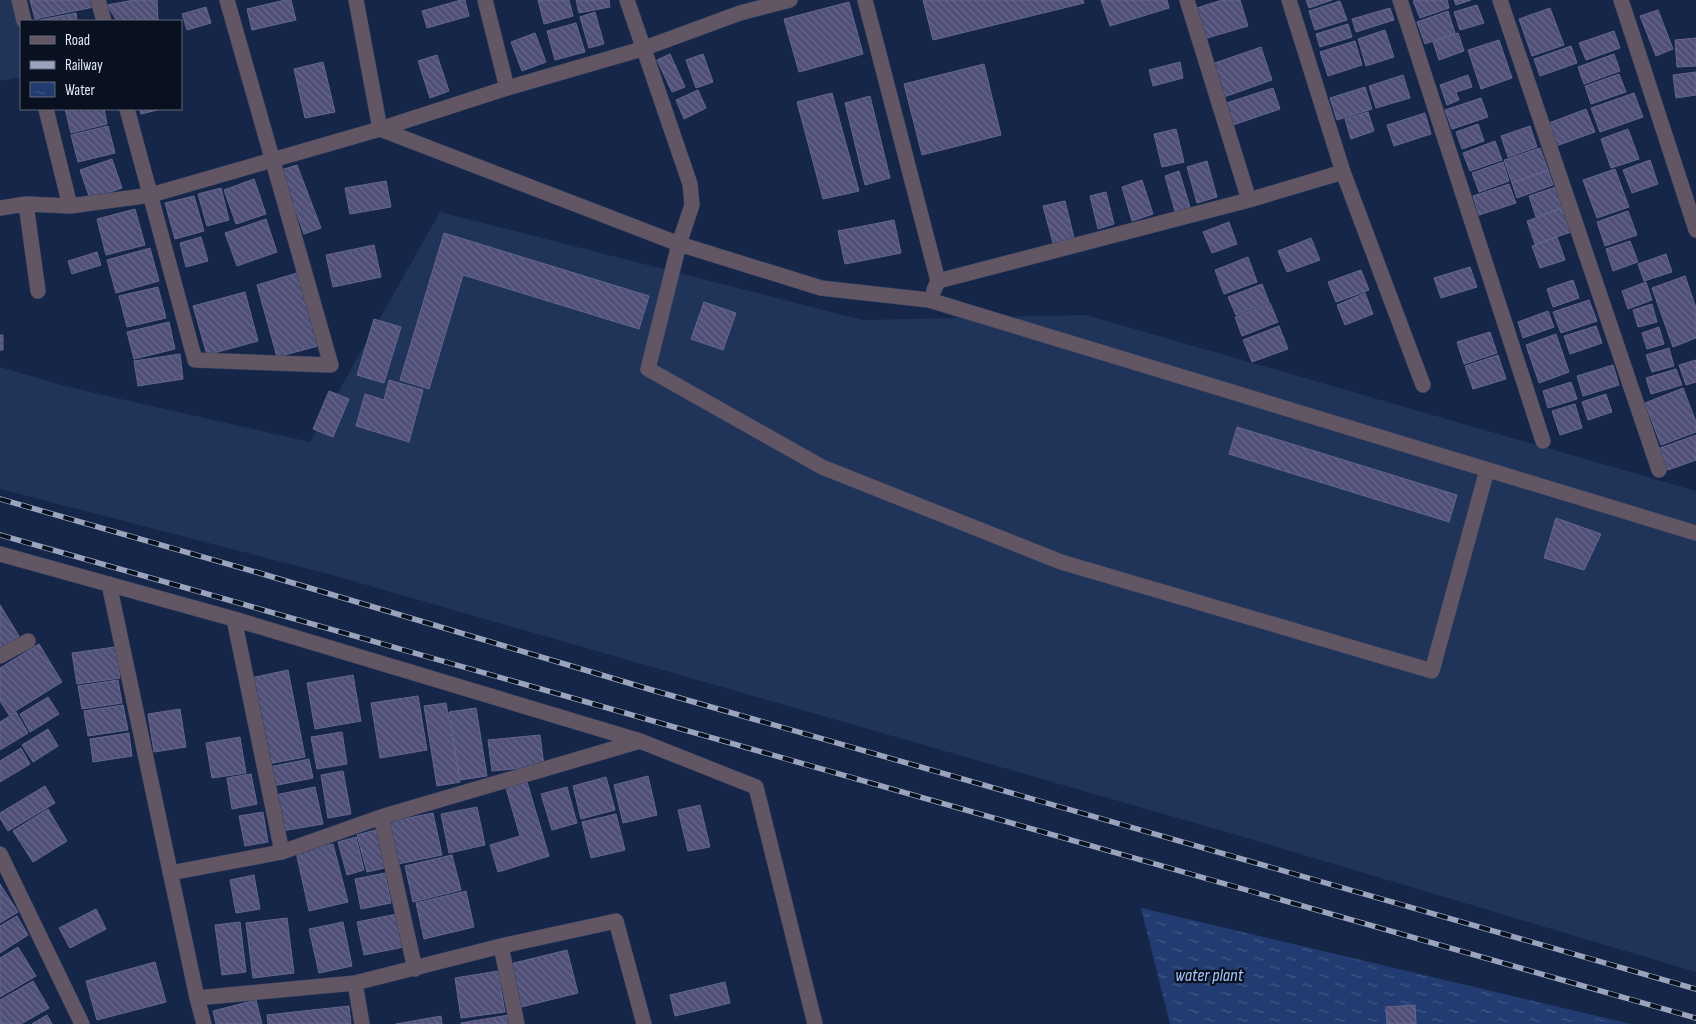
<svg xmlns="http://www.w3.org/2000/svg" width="1696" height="1024" font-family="'Sofia Sans Condensed',sans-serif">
<defs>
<pattern id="water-ripples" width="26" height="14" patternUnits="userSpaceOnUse" patternTransform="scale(1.25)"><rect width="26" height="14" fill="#223c71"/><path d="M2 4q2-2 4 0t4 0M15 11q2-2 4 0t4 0" fill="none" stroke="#425886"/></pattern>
<pattern id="building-back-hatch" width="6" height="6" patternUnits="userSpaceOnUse" patternTransform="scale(1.25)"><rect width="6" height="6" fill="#4f4f77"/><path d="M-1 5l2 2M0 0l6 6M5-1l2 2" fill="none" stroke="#68688b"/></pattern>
</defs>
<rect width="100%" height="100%" fill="#162648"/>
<path fill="#203359" d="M0 0H15L21 23V77L0 81Z
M440 212 863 320 1086 315 1696 491V972L1230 833 332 575 0 489V367L64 386 310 442Z"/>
<path fill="url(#water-ripples)" d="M1141 908 1631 1024H1170Z"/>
<path fill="url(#building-back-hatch)" stroke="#656690" d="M30 0H93L94 7 35 19Z
M134 0H157L158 20 117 21 107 5Z
M285 0H291L296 20 252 30 247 9Z
M461 0H465L469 16 427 28 422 11Z
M538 0H569L573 16 544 24Z
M576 0H609L610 7 579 13Z
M923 0H1083L1084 3 933 40Z
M1101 0H1167L1169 8 1110 26Z
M1222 0H1240L1248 26 1207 38 1197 8Z
M1306 0H1332L1309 8Z
M1417 0H1447L1449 8 1420 18 1413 1Z
M1454 0H1471L1456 5Z
M1340 1 1347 20 1315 30 1309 11Z
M849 2 863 54 799 72 784 19Z
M1477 5 1484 23 1460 30 1454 12Z
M206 7 211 23 187 30 182 14Z
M1390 8 1394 20 1356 32 1352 19Z
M1550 8 1564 45 1532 56 1519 19Z
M1658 10 1673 49 1656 56 1640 16Z
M1448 11 1455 33 1425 44 1417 22Z
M595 12 604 44 589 48 580 17Z
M76 13 77 21 40 20Z
M576 23 585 52 555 60 547 31Z
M1348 24 1352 37 1320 47 1316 34Z
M1385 30 1394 57 1366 66 1358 39Z
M1614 31 1620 48 1586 60 1579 43Z
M535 33 546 62 522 71 511 42Z
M1458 33 1464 51 1439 60 1433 42Z
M1696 38V66L1677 67 1675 40Z
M1499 40 1512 78 1481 89 1468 50Z
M1355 41 1362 65 1328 76 1320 52Z
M1571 46 1577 63 1540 76 1534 59Z
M1261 47 1272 80 1224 97 1212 64Z
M670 54 685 87 672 92 657 60Z
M703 54 713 82 696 88 686 60Z
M1614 54 1620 71 1584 84 1578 67Z
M437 55 449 91 430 98 418 61Z
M323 62 335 112 305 118 294 69Z
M1180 62 1183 78 1153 86 1149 70Z
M984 64 1001 135 922 155 904 84Z
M1696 72V95L1676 98 1673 75Z
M1619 74 1626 92 1591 104 1585 86Z
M1403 75 1410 98 1376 108 1369 86Z
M1468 75 1472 87 1456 92 1459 100 1447 105 1440 85Z
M1365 87 1372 109 1337 120 1330 98Z
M1273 88 1280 109 1233 125 1226 103Z
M698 90 706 108 684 119 676 100Z
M832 93 859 191 823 199 797 102Z
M1634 93 1643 117 1600 132 1591 108Z
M870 96 890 178 865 185 845 103Z
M1481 98 1488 117 1452 129 1445 110Z
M65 109H104L107 124 71 133Z
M140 109H161L141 114Z
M1586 109 1595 132 1556 146 1549 123Z
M1368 112 1374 131 1351 139 1345 119Z
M1425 113 1431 134 1394 146 1387 125Z
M1478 124 1484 141 1462 149 1456 132Z
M108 126 115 153 78 162 71 135Z
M1530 126 1537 147 1508 157 1501 136Z
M1176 129 1184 162 1162 167 1154 134Z
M1628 129 1639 159 1611 168 1601 139Z
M1495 141 1502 160 1470 171 1463 153Z
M1540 148 1548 170 1512 183 1504 160Z
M112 159 122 188 90 199 80 170Z
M1650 160 1658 184 1632 193 1623 170Z
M1207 161 1217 197 1197 203 1187 167Z
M1503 162 1509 181 1479 192 1472 173Z
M297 165 321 228 304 234 281 170Z
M1615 169 1629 207 1597 218 1583 180Z
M1548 170 1553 185 1517 198 1512 183Z
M1179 171 1190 207 1175 211 1165 176Z
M254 179 266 214 236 224 224 190Z
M1142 180 1153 214 1132 221 1122 187Z
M386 181 391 207 350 214 345 188Z
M1509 184 1516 203 1479 215 1473 196Z
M1559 186 1566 206 1536 217 1529 196Z
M221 188 229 220 207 226 198 194Z
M1106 192 1114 224 1098 229 1090 196Z
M194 196 204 231 175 239 165 203Z
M1065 201 1074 238 1053 243 1043 206Z
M1566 207 1574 231 1535 244 1527 221Z
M135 209 145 245 106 255 97 219Z
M1628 211 1637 235 1605 246 1597 222Z
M266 219 277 252 237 266 225 233Z
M894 220 901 253 845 264 838 231Z
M1229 222 1237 244 1212 253 1203 232Z
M444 233 649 296 639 329 463 275 429 389 400 380Z
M201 237 208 261 186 267 180 243Z
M1557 237 1565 260 1540 268 1532 246Z
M1311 238 1320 260 1287 272 1278 251Z
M1630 241 1638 262 1613 271 1606 249Z
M374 245 381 277 333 287 326 255Z
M150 248 159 281 116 293 107 260Z
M97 252 101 265 72 274 68 261Z
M1666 254 1672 272 1644 281 1638 264Z
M1248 257 1257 282 1224 294 1215 270Z
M1470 267 1477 287 1441 298 1434 278Z
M1361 270 1369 290 1336 302 1328 282Z
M297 273 318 346 277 357 257 285Z
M1685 276 1696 308V338L1673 347 1652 288Z
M1573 280 1579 298 1553 307 1547 289Z
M1646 282 1652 300 1628 309 1622 291Z
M1262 284 1269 302 1236 315 1228 297Z
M158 287 166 318 127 327 119 296Z
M245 292 258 341 207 355 193 306Z
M1365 293 1373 314 1345 325 1337 305Z
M1589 300 1597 321 1561 333 1553 312Z
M704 302 736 313 723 350 691 339Z
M1270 303 1278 322 1242 336 1235 317Z
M1652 304 1657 322 1638 327 1633 310Z
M1548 311 1554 327 1523 338 1518 322Z
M374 319 401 327 384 383 357 375Z
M169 322 175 349 134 359 127 332Z
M1279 326 1288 349 1252 362 1243 340Z
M1596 326 1602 343 1570 354 1564 336Z
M1659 327 1664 344 1647 349 1642 333Z
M1490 332 1497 353 1464 364 1457 342Z
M1556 334 1569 372 1539 383 1526 345Z
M0 335H3V350H0Z
M1669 348 1674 366 1652 372 1646 355Z
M180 354 183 379 138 386 134 361Z
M1498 355 1506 379 1473 389 1465 366Z
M1696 360V382L1686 385 1679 365Z
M1613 365 1619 385 1583 396 1577 376Z
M1676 369 1682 385 1651 394 1646 378Z
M389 380 423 390 409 442 356 426 365 394 384 400Z
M1571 382 1577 399 1548 408 1543 391Z
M1683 388 1696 422V432L1661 445 1645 403Z
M329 391 349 399 333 437 313 429Z
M1606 394 1612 412 1588 420 1582 402Z
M1575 404 1582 428 1560 435 1552 411Z
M1237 427 1457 495 1449 522 1229 454Z
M1696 435V460L1668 470 1660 448Z
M1556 518 1601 534 1584 570 1544 558Z
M0 605 19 636 0 648Z
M39 644 62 682 9 715 0 701V668Z
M115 647 120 678 77 684 72 653Z
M288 670 305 757 268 764 251 678Z
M353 675 361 721 315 729 307 683Z
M118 680 122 703 82 709 78 686Z
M418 696 427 750 380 758 371 703Z
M48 697 59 714 30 732 20 714Z
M446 703 460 782 437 786 424 706Z
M123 705 128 730 88 736 84 711Z
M476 708 487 776 460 780 449 712Z
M180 709 186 747 154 752 148 714Z
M16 712 28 733 0 750V722Z
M48 729 58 746 33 762 22 745Z
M342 732 347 764 317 769 311 737Z
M129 733 132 756 93 762 90 739Z
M540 735 544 766 492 771 488 740Z
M240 737 246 773 212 778 206 743Z
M21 748 30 764 0 782V761Z
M309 759 313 778 273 786 269 767Z
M343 771 351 814 328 818 321 775Z
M251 774 257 804 232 809 227 778Z
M648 776 657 815 623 823 614 785Z
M606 777 615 810 581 819 573 786Z
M527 782 549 856 498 872 490 845 520 836 506 788Z
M45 786 55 803 8 831 0 818V813Z
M315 787 323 824 282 831 275 795Z
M567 787 577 823 552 830 541 794Z
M700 805 710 847 688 851 678 810Z
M477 807 485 845 449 853 441 814Z
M48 809 67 841 33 862 13 831Z
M263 812 268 842 245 846 239 816Z
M433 813 442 855 398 864 389 822Z
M616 814 625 850 591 858 582 822Z
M379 829 389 867 367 872 357 835Z
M356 837 364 870 347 875 338 842Z
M333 844 348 902 309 911 296 852Z
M452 855 461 890 413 902 405 866Z
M385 873 391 903 361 909 355 879Z
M254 875 260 909 236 913 230 880Z
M0 884 18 912 0 923Z
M466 891 474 927 424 939 416 903Z
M96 909 106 929 70 948 59 928Z
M397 914 404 947 364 955 357 922Z
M17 916 28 935 0 953V926Z
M287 918 294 973 253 978 246 923Z
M240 922 246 972 222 975 215 925Z
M343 922 352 966 319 973 309 929Z
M18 947 36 976 0 997V958Z
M567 950 578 993 521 1007 510 964Z
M155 962 166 1002 97 1020 86 981Z
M498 971 505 1012 461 1018 455 978Z
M33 981 49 1008 21 1024H0V1000Z
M725 982 730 1003 675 1016 670 995Z
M256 1000 262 1024H216L213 1011Z
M1415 1005 1416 1024H1387L1386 1007Z
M349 1006 351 1024H268L267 1015Z
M47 1015 52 1024H32Z
M509 1015 511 1024H461V1023Z
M441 1016 442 1024H396Z"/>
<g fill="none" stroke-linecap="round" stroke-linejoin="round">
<g stroke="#334261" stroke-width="16">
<path id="minor" d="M19 0 24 21
M98 0 104 21
M356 0 380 129 507 88 642 49 740 13 790 0
M485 0 507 88
M627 0 690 184 692 205 679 244 648 369 822 467 1061 562 1432 671 1487 470
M865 0 938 281 934 290
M1187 0 1249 200
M1289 0 1343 172 1423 385
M1400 0 1543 441
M1500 0 1659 470
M1621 0 1696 230
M127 109 195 360 331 365 227 0
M26 204 38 291
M70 206 151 195 380 129 679 244 821 288 929 300 1696 533
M0 208 26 204 70 206 46 109
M938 281 1249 200 1343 172
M0 554 234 619 640 741 756 787 815 1024
M109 584 197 998
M234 619 282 852
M0 656 28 641
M381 817 415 969
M0 854 82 1024
M170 873 282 852 381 817 640 741
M501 946 517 1024
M355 983 362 1024
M204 1024 197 998 355 983 501 946 616 921 644 1024"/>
</g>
<use href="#minor" stroke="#625564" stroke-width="15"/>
<g stroke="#9aa5bd" stroke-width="5.5">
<path id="rail" d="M0 499 256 572 652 690 1696 989
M0 535 1696 1018"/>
</g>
<use href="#rail" stroke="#09101f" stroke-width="4" stroke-dasharray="11" stroke-linecap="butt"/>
</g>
<g text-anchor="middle" stroke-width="4.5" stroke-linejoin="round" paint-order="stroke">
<g font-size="18" font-style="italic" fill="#aac4f6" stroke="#09101f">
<text x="1209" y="981">water plant</text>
</g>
</g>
<rect x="20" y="20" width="162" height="90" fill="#09101f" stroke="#606878"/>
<rect x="30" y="36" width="25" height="8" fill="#625564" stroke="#606878"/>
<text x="65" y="45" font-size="15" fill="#e2ebfd">Road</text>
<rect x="30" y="61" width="25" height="8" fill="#9aa5bd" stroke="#606878"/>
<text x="65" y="70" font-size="15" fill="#e2ebfd">Railway</text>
<rect x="30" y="82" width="25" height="15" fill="url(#water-ripples)" stroke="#606878"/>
<text x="65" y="95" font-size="15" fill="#e2ebfd">Water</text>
</svg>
